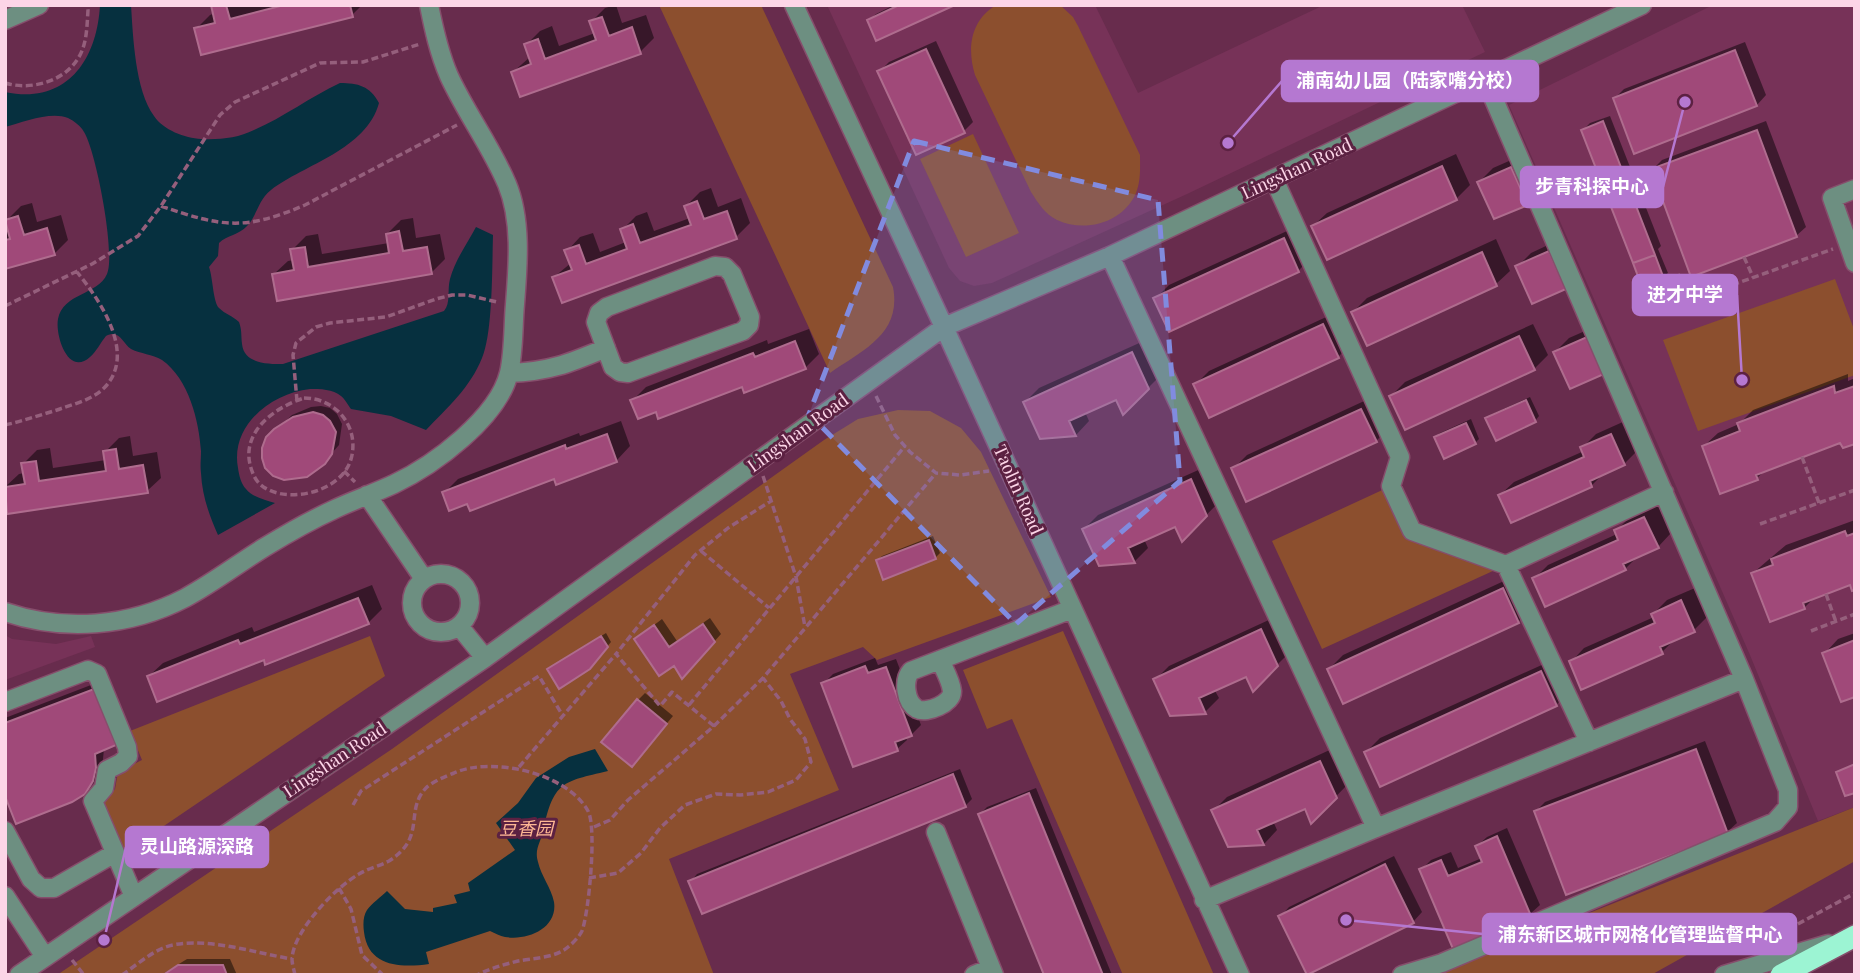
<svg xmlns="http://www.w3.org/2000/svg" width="1860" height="980" font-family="'Playfair Display','Noto Sans SC',serif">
<rect width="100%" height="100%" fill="#682c4d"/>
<path fill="#773258" d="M827 5H1095L1138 93 1324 5H1462L1485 52 1187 194 992 283 974 286 960 281 949 268Z
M1713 5H1855V807L1818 821 1750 655 1509 105Z
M5 635 12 639 56 644 91 636 95 647 5 680Z"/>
<path fill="#8c4f2e" d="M659 5H761L893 287C902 334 863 350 830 373Z
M996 5H1060L1073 17 1078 26 1140 155C1140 168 1141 180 1136 193 1123 223 1085 233 1057 220 1045 214 1038 203 1031 192L975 75C967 49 970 21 996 5Z
M973 134 1019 233 966 257 920 159Z
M1835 279 1855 332V375L1698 431 1663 340Z
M898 410 930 411 961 428 981 452 1051 597 877 660 863 647 790 674 839 790 669 859 714 975H57L392 749 824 440 858 419Z
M1391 486 1413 531 1506 565 1322 649 1272 541Z
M1063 631 1214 975H1123L1012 719 987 729 963 670Z
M370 636 385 676 124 853 103 803 115 789 118 772 142 760 130 731Z
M1855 807V861L1651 975H1434Z"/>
<path fill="#06303f" d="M100 5H131C133 36 135 90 154 116 163 130 185 138 201 139 219 140 238 138 254 130 284 117 310 97 340 83 358 83 370 86 379 103 366 150 305 164 271 190 258 200 257 216 247 226 239 235 227 235 219 243L218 256 209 267C213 278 213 302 219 308 225 314 233 316 239 322 242 330 241 336 242 344 244 364 268 364 283 364L444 311C451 303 447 290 450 279 455 260 467 244 476 227L493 235C492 266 493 332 482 358 470 388 447 408 426 430L391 416 351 409C348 405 345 399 341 396 333 389 320 389 310 389 271 393 230 426 238 468 239 475 241 484 246 489 252 497 265 500 275 503L218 535C209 515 202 495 201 473 200 466 201 459 201 451 199 421 189 379 162 360 152 354 141 354 131 349 122 343 120 329 106 336 101 342 96 352 90 357 68 377 55 335 58 319 63 293 98 295 107 274 116 254 96 151 84 132 81 126 74 121 68 118 51 111 23 122 5 127V92C66 105 97 61 100 5Z
M595 749 608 771C562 782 554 781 543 831 541 842 534 849 538 862 541 876 551 887 554 902 558 928 528 941 505 937 500 936 495 933 490 931L426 952 429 964C401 968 368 967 364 932 363 925 363 916 367 910 372 903 381 897 387 891L405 909 433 912V908L457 903 454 895 470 891 468 883 515 850 496 823 518 803 536 778 569 757Z"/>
<path fill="#0007" d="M213 5 243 6 362 5 352 15 196 29 210 15 215 13Z
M616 5 622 23 646 15 654 38 640 52 521 95 513 72 530 57 526 45 540 31 552 26 559 46 595 33 591 22 605 8Z
M894 5H951L869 20 876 14Z
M936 41 973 122 964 131 880 71 889 62Z
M1745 42 1766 95 1757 105 1635 151 1615 98 1624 89Z
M1610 116 1661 246 1658 249 1668 273 1663 277 1583 130 1590 123Z
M1766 121 1806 227 1796 236 1653 169 1662 160Z
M1456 154 1470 185 1456 199 1313 226 1327 213Z
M1525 154 1541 189 1527 203 1479 182 1493 168Z
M711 188 718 207 741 198 750 223 736 237 554 277 571 263 567 251 580 237 593 233 600 252 626 242 622 230 636 216 647 212 654 231 690 218 686 206 700 192Z
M32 203 37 222 61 215 68 240 54 254 5 267V231L10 230 7 220 21 206Z
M413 218 416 238 440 234 445 259 431 273 274 274 288 261 294 260 292 250 306 236 318 234 322 254 389 243 387 234 401 220Z
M1298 226 1312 257 1298 271 1155 299 1169 285Z
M1563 238 1578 273 1565 287 1517 267 1531 253Z
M1496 239 1510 271 1496 284 1353 312 1367 298Z
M1337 312 1352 343 1338 357 1195 385 1209 371Z
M1533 324 1548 355 1534 369 1391 396 1405 382Z
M1601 324 1617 359 1603 373 1555 352 1569 338Z
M809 329 819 354 805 368 657 410 632 401 646 387 767 340 768 344Z
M1146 340 1162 374 1124 412 1117 397 1085 412 1089 421 1076 435 1041 437 1025 402 1039 388Z
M1848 374V381L1855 378V442L1841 441 1767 469 1757 478 1721 492 1704 446 1718 433 1739 424 1753 410Z
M1375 396 1390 427 1376 441 1233 469 1247 455Z
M1530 397 1539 416 1535 421 1487 418 1492 414Z
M321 406 330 408 337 414 342 424 339 445 324 462 268 438 292 415 311 407Z
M1471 419 1479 439 1475 443 1436 437 1440 433Z
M621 421 630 446 617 460 557 483 555 477 468 502 444 493 458 479 579 433 580 436Z
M1625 421 1638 450 1624 464 1605 472 1591 486 1500 495 1514 482 1584 451 1582 448 1596 434Z
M130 436 133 456 157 452 161 478 147 491 8 512 5 487 19 474 25 473 23 464 37 450 50 448 53 468 106 460 105 452 119 438Z
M1205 467 1220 501 1183 539 1176 524 1144 539 1148 548 1134 562 1100 564 1084 529 1098 515Z
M1658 504 1671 533 1658 547 1639 555 1625 569 1534 579 1548 565 1617 534 1616 531 1630 517Z
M1855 520V588L1851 583 1815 597 1804 608 1753 573 1786 545Z
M933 536 940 553 935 558 878 560 882 556Z
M1517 575 1532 608 1518 622 1329 669 1343 655Z
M372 585 382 609 368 623 264 658 149 676 163 663 252 627 254 632Z
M1695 588 1708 616 1694 630 1676 638 1662 652 1571 662 1584 648 1654 617 1653 614 1667 600Z
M1275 617 1291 651 1253 689 1247 675 1214 689 1219 698 1205 712 1155 680 1169 666Z
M710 618 721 634 689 670 674 664 636 639 662 619 677 641Z
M606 633 611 642 594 662 549 669Z
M1855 633V695L1825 653 1838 639Z
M875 658 878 665 896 659 921 725 912 734 905 737 907 740 897 749 823 684 833 674Z
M1555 659 1570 691 1556 705 1366 752 1380 738Z
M104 680 125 734 115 744 104 749 102 769 94 782 84 792 5 791V718Z
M645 693 673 716 638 758V700Z
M1705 741 1737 823 1727 832 1536 811 1545 802Z
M1334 748 1350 782 1312 821 1305 806 1273 821 1277 830 1264 844 1229 846 1213 811 1227 797Z
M960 769 972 799 965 806 691 881 697 874Z
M1036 788 1112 975H1046L980 814 987 807Z
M1507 828 1540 905 1530 914 1421 870 1431 860 1451 852 1458 868 1482 858 1477 846 1487 837Z
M1394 856 1422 912 1413 922 1280 917 1289 907Z
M187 959H230L237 975H161Z"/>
<path fill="#a04979" stroke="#af6c8e" stroke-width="2" d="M211 5H226L230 19 284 5H350L353 17 201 55 194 28 215 23Z
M899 5H955L876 41 867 20Z
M602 17 609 36 632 27 641 54 520 97 511 72 531 64 524 44 538 39 545 59 596 40 589 21Z
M926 49 965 133 916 155 877 71Z
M1735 50 1757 106 1634 154 1613 98Z
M1603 121 1655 255 1633 263 1581 130Z
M1757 130 1797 237 1691 277 1651 169Z
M1442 166 1457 200 1327 260 1311 226Z
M1511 167 1528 205 1494 219 1477 182Z
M697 201 704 219 727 211 737 239 562 303 552 277 572 270 564 250 579 245 586 264 627 249 620 229 633 224 640 243 691 225 684 206Z
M18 216 24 235 47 228 55 255 5 269V240L10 239 5 220Z
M399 231 403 251 427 247 432 274 277 301 272 274 294 270 290 249 305 247 308 267 389 253 386 234Z
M1284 238 1299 272 1169 332 1153 298Z
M1549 251 1566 289 1532 304 1515 266Z
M1482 252 1497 286 1367 346 1351 312Z
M1655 255 1664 279 1642 287 1633 263Z
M1323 324 1339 358 1209 418 1193 384Z
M1519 336 1535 370 1405 430 1389 396Z
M1587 337 1604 374 1570 389 1553 352Z
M795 341 806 369 744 393 742 387 658 419 656 412 638 419 630 400 753 353 755 357Z
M1132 352 1149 389 1123 415 1116 400 1069 421 1076 436 1040 439 1023 402Z
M1834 386 1835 393 1855 386V444L1843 448 1840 443 1756 475 1758 480 1720 494 1702 446 1740 431 1737 423Z
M1526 400 1536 422 1496 441 1485 418Z
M1361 409 1377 442 1246 502 1231 468Z
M313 412 323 415 330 421 336 432 332 454 325 464 307 477 284 480 273 476 265 468 262 458V448L266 437 274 429 293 417Z
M1466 423 1476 444 1444 459 1434 437Z
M607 434 617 462 556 485 554 479 470 511 467 504 449 511 442 492 565 445 566 449Z
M1611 434 1625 465 1590 481 1592 487 1511 523 1498 495 1584 457 1580 447Z
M116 449 119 469 143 465 148 493 7 514 5 487 25 484 21 463 36 461 39 481 106 471 103 451Z
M1191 479 1207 516 1182 542 1175 527 1128 548 1135 563 1099 566 1082 529Z
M1644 517 1659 548 1623 564 1626 570 1545 607 1532 578 1618 540 1614 530Z
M1845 531 1847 536 1855 533V590L1852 591 1850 585 1803 603 1805 609 1770 622 1751 573 1773 565 1771 559Z
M929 540 936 559 883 580 876 560Z
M1503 588 1519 623 1343 704 1327 669Z
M358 598 369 624 265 665 264 660 157 702 147 676 238 640 240 644Z
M1681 600 1695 632 1660 647 1663 654 1581 690 1569 661 1655 623 1651 614Z
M703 624 715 642 682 679 674 666 659 676 634 639 654 625 669 647Z
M1261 629 1278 666 1253 692 1246 677 1199 698 1206 714 1170 716 1153 679Z
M601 636 608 647 590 669 559 689 547 669Z
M1855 640V697L1841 702 1822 653Z
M865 666 868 673 886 667 912 736 895 742 898 751 853 767 821 683Z
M1541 671 1557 706 1380 787 1364 752Z
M94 689 116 745 95 754 96 768 93 781 85 794 72 802 16 824 5 796V723Z
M637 699 667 724 632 767 601 742Z
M1696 749 1728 834 1566 895 1534 811Z
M1320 761 1337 798 1311 824 1305 809 1257 830 1264 845 1228 847 1211 810Z
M1855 764V793L1845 796 1836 772Z
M953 774 966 807 702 914 688 881Z
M1029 793 1103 975H1044L978 814Z
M1497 836 1531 916 1453 949 1419 869 1441 860 1448 876 1482 862 1475 846Z
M1385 864 1414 923 1307 975 1278 916Z
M178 965H223L227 975H163Z"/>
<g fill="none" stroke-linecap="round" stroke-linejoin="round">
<g stroke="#864e6c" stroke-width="21">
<path id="minor" d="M794 5 944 327 1240 975
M5 20 39 5
M1486 81 1744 679
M1274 179 1400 457 1391 486 1412 531 1506 565 1589 742
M1855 189 1832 198 1855 263
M1110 256 1376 828
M715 266 725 267 732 274 750 317 749 325 743 331 628 373 620 372 613 367 596 322 599 313 607 307Z
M509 373C549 372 570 363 606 348
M367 495 424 579
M1506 565 1664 492
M412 603a29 29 0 1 1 58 0a29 29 0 1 1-58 0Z
M5 612C64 632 129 627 185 598 213 583 239 563 265 547 288 533 311 520 335 509 354 500 375 493 394 484 434 465 498 418 509 373 514 351 513 326 515 304 518 266 522 220 507 184 491 146 466 113 449 76 439 53 434 30 429 5
M459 626 485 658
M940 660C944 669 951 681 952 691 953 703 927 714 917 709 905 702 903 680 911 671L1072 609
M5 702 88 670 97 674 127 747 128 756 121 763 107 770 104 788 93 801 134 897
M5 831 31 879 41 888H54L115 853
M936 832 994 975
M5 896 45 957
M1204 900 1376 828 1744 679 1788 790V807L1775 822 1442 963 1402 975
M19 975 485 658 944 327 1110 256 1642 5
M974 975 991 968
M1724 975 1828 944"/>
</g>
<g stroke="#864e6c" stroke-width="24">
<path id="highway" d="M1781 975 1855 936"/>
</g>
<path stroke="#955f7c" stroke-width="3.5" stroke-dasharray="7 3.5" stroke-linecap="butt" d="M5 83C32 91 68 81 81 53 87 40 87 25 88 10L87 5
M161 206C222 227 244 231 305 205L457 125
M1744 257 1753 277
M1678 274 1690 300 1833 249
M5 306 92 264 138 236 161 206 220 115 235 102 320 63 363 62 420 44
M876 396 895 435 910 452 936 473 960 475 989 471
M304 398C334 398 358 424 352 455 346 489 296 503 269 490 260 486 255 480 252 471 238 434 273 408 304 398Z
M297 401 293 355 296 343 316 327 330 323 386 317 436 299 452 295H467L497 302
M5 425C23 421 40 415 57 410 73 404 93 400 105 387 137 353 99 299 77 272
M1802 457 1819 503
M344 471 355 482
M763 476 796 577 805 627
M1760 524 1855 490
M701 551 769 608
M1826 594 1836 622
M1811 631 1855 614
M689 705 905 446
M714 726 672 692 660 706 616 654 695 555 728 528 771 501
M519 767 616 654
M353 805 361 791 539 676 563 716
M594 827 610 820 628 800 714 726 763 678 936 473
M589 878 618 873 641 853 660 828 685 805 716 794 740 795 768 792 796 780 811 762 805 739 790 719 781 701 763 678
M339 888 351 909 362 955 383 975
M1761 944 1855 893
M72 960 84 975
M122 975C135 966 149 954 163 948 198 934 255 953 292 959
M295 975C294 970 292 964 292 959 293 931 336 887 359 874 369 868 380 866 389 861 427 837 404 811 426 788 432 782 446 776 454 773 492 756 567 773 588 811 597 827 589 912 582 931 579 937 573 943 568 947 556 958 533 958 518 961 503 965 491 968 477 975"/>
<use href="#minor" stroke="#6d8f81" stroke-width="18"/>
<use href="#highway" stroke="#9cf4d3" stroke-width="21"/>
</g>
<path fill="#818bdf" fill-opacity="0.2" stroke="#818bdf" stroke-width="5" stroke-dasharray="14 9" stroke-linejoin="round" d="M914 141 1158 200 1180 481 1016 624 809 414Z"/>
<g text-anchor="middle" stroke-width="6" stroke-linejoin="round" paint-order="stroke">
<g font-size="18" fill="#fcd5e7" stroke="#5c2142">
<text transform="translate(1297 169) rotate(-25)" y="6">Lingshan Road</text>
<text transform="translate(798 433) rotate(-36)" y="6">Lingshan Road</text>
<text transform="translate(1018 490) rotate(66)" y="6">Taolin Road</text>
<text transform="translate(335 760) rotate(-34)" y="6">Lingshan Road</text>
</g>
<g font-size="18" font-style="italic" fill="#feb894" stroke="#5c2142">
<text x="526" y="835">豆香园</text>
</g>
</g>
<path fill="none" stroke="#b578d1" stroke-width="2.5" d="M1228 143L1282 81M1685 102L1663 187M1742 380L1737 295M104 940L126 847M1346 920L1483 934"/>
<g fill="#b578d1" stroke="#5c2142" stroke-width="2.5">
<circle cx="1228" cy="143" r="7"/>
<circle cx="1685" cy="102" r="7"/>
<circle cx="1742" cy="380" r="7"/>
<circle cx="104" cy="940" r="7"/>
<circle cx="1346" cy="920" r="7"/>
</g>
<g fill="#b578d1" stroke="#b578d1" stroke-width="2.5">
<rect x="1282" y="61" width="256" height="40" rx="7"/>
<rect x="1521" y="167" width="142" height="40" rx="7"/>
<rect x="1633" y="275" width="104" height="40" rx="7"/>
<rect x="126" y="827" width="142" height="40" rx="7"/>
<rect x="1483" y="914" width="313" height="40" rx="7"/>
</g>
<g font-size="19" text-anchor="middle" font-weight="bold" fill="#fff">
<text x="1410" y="87">浦南幼儿园（陆家嘴分校）</text>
<text x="1592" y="193">步青科探中心</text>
<text x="1685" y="301">进才中学</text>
<text x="197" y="853">灵山路源深路</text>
<text x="1640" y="941">浦东新区城市网格化管理监督中心</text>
</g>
<rect width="1860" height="980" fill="none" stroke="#fcd5e7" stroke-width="14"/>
</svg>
